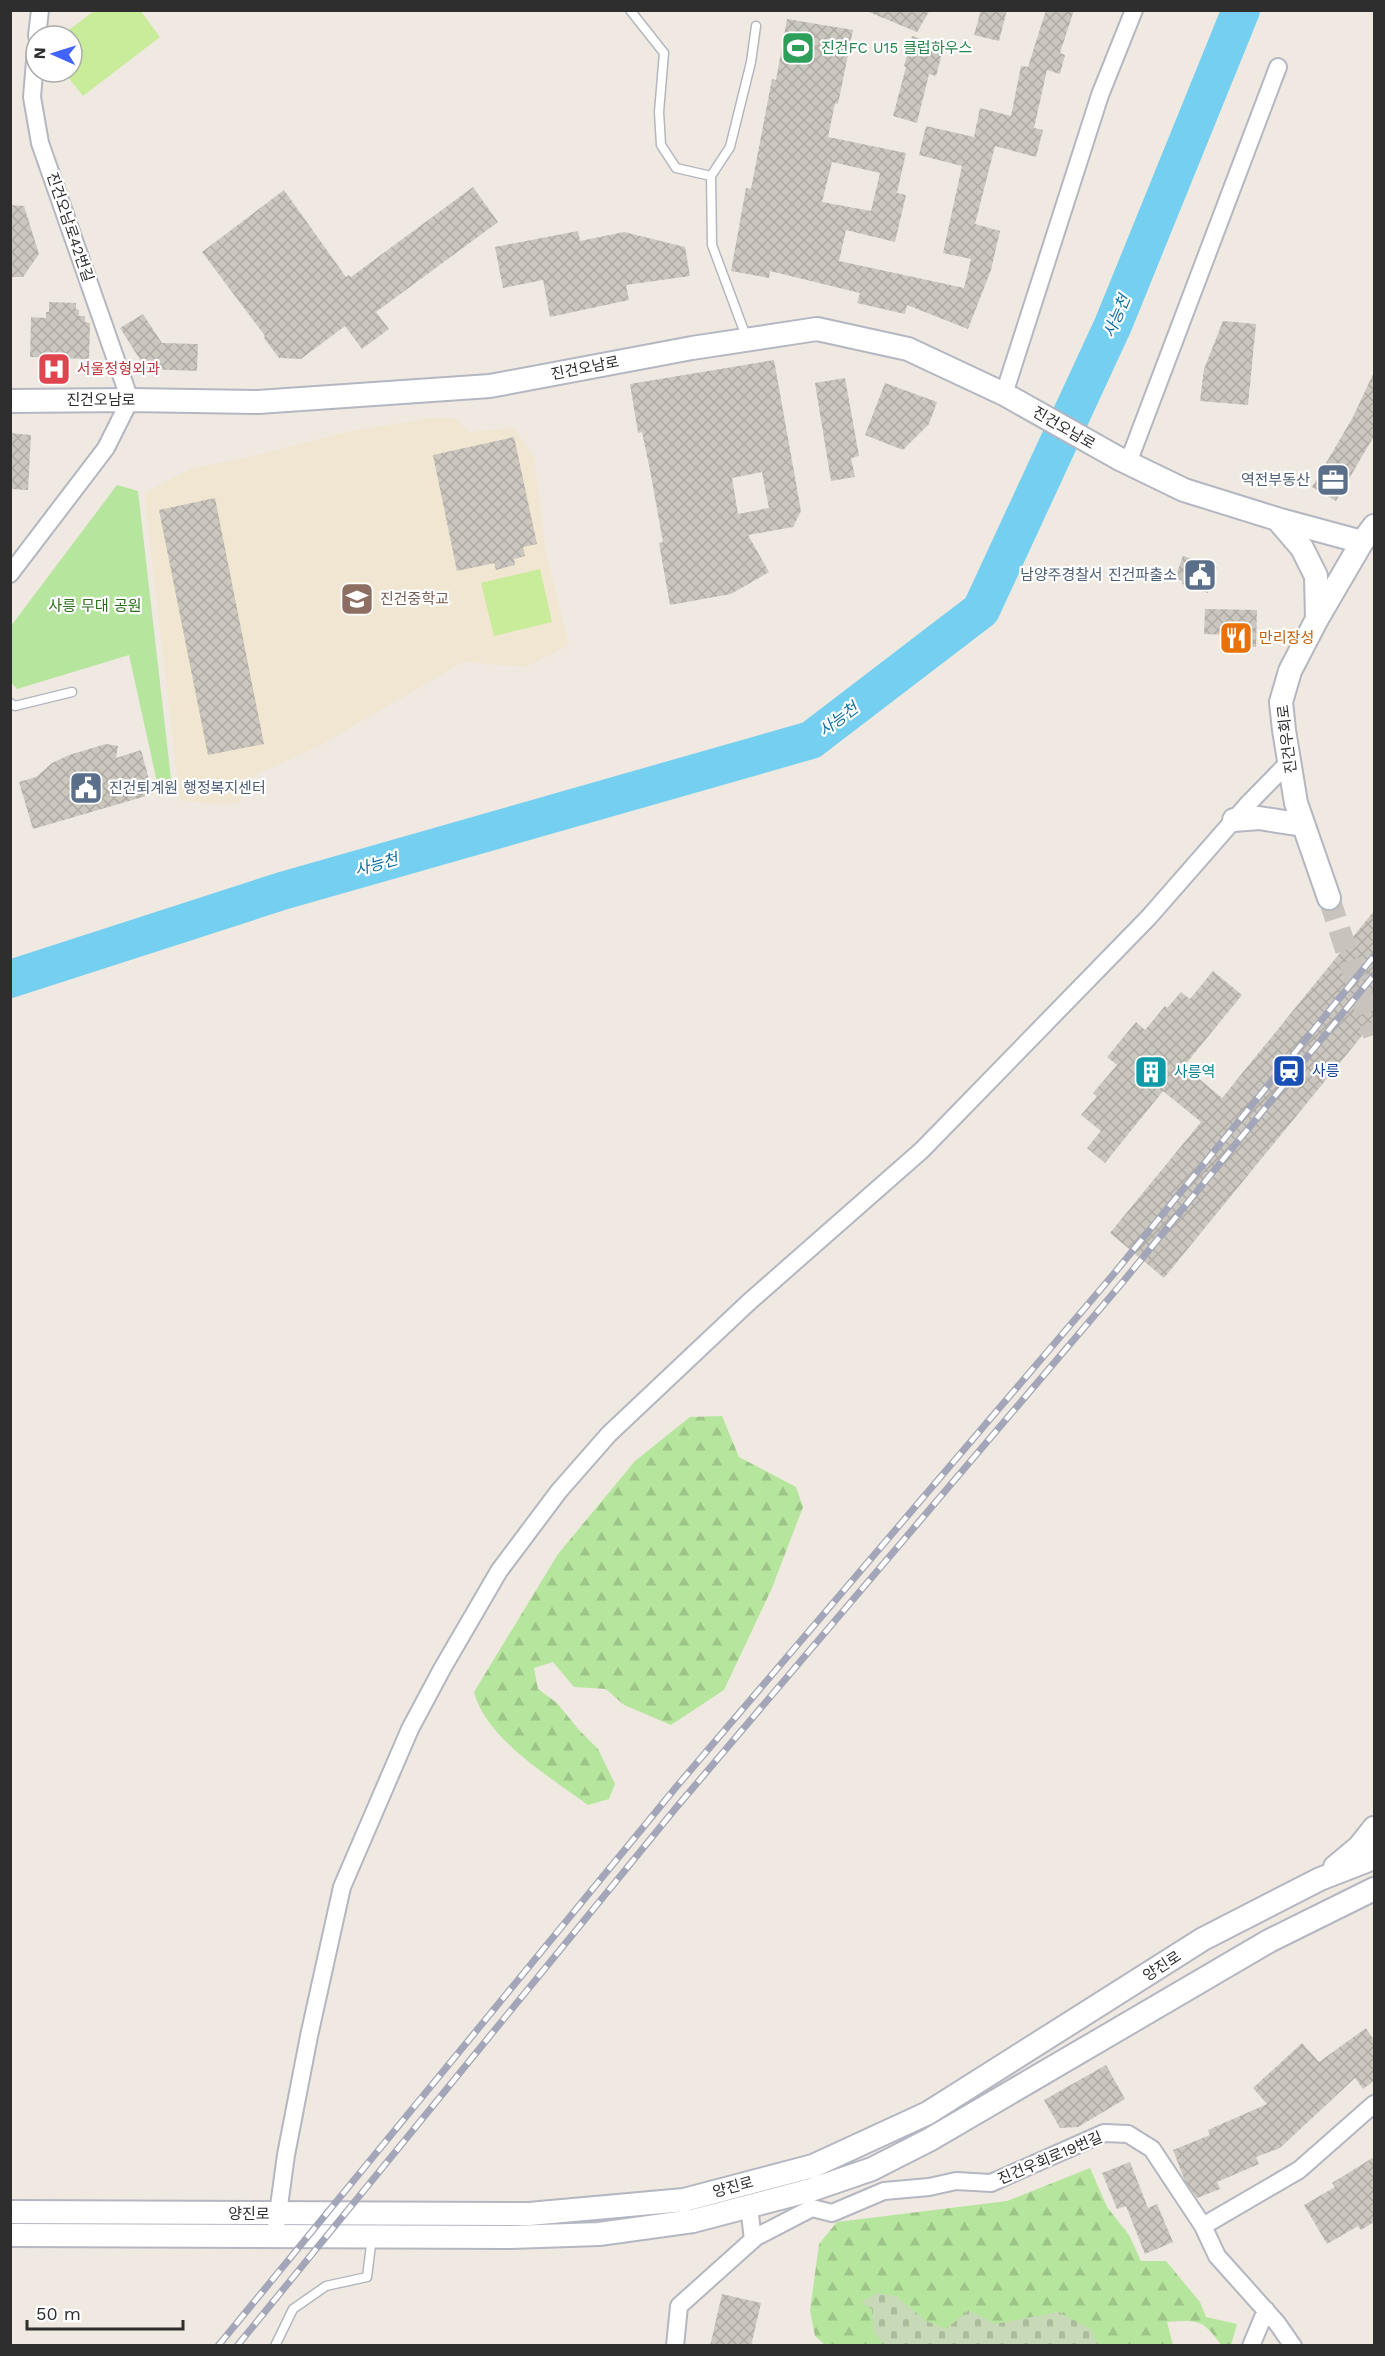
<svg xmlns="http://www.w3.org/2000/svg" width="1385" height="2356" font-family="'Work Sans','Noto Sans KR',sans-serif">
<defs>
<pattern id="forest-firs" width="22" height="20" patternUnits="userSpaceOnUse" patternTransform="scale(1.5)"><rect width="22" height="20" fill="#b6e59e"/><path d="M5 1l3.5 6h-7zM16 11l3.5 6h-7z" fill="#9dc588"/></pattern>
<pattern id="cemetery-stones" width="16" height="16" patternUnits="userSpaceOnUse" patternTransform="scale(1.5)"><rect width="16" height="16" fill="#c8d9b8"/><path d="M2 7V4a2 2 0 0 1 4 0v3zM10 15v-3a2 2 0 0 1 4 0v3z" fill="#acbb9e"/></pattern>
<pattern id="building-cross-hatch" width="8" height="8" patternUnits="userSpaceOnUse" patternTransform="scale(1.5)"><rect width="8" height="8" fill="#cbc7bf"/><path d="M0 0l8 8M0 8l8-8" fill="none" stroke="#afaba4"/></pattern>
</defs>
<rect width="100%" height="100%" fill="#efe9e1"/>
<path fill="#f0e6d1" d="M433 418H455L469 432 514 428 534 457 546 552 569 645 526 667 463 662 319 746 255 775 238 803 213 804 180 800 144 493 191 469 267 453 345 432Z"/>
<path fill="url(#forest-firs)" d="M722 1416 739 1457 796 1487 803 1507 772 1588 724 1690 671 1725 624 1705 606 1689 574 1687 553 1662 534 1668 538 1689 557 1703 579 1730 598 1749 615 1784 609 1799 588 1805C550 1777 486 1739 474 1692L558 1554 635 1461 690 1417Z
M1090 2168 1107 2207 1129 2235 1141 2261H1166L1200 2302 1206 2317 1237 2324 1231 2345H1221C1203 2319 1197 2320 1167 2322L1173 2345 826 2346 815 2336 810 2311 819 2244 837 2222 1007 2201Z"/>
<path fill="url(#cemetery-stones)" d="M876 2293 896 2296 926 2321 946 2329 969 2310 995 2324 1059 2312 1092 2330 1098 2345H883L874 2332 872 2309 861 2303Z"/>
<path fill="#b6e59e" d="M117 485 138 491 171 779 159 791 129 655 17 689 11 682V626Z"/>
<path fill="#c9ec9a" d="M140 10 160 37 83 96 64 72H72V36H61L94 11Z
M540 569 552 622 494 636 481 583Z"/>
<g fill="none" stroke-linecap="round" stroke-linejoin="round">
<path stroke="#75cff0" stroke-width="38" d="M10 979 282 891 811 740 981 610 1113 325 1241 10"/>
</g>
<path fill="url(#building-cross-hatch)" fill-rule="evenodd" d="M864 10H930L917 32Z
M981 10H1007L999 41 974 35Z
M1046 10H1074L1060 53 1065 55 1060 74 1047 70 1034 128 1043 130 1036 157 995 146 975 224 1000 231 991 270 968 329 907 305 905 314 857 303 860 293 770 271 769 278 731 271 746 188 751 189 772 79 776 80 787 19 853 30 838 104 835 103 828 137 906 153 897 193 906 195 895 242 846 230 839 261 964 288 971 259 943 253 962 166 919 155 926 126 974 137 980 108 1011 116 1021 66 1028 67ZM832 162 880 173 871 211 822 202Z
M912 36 944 46 936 76 929 74 917 123 893 116 906 67 904 66Z
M473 187 498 222 376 312 389 329 362 349 345 326 301 359 279 358 264 338 265 336 202 252 284 190 346 277 349 275 351 277Z
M10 205 24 206 39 254 23 277H10Z
M578 231 580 241 624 232 685 247 690 276 626 285 629 300 550 317 543 280 503 288 495 247Z
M49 302 76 303V309L79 310V316H85V322L90 323 89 359 30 357 31 317 46 318V312H49Z
M143 314 162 343 198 344 197 371 146 369 120 328Z
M1223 321 1256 324 1248 405 1200 401 1204 369Z
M774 360 801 511 793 527 748 535 769 572 731 594 670 605 659 543 663 542 650 470 642 432 638 433 630 384ZM762 472 769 508 738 514 732 478Z
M1374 372V436L1336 501 1312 487 1353 417Z
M845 378 859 456 851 458 855 477 831 481 815 383Z
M885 383 937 402 929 424 903 450 865 435Z
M10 433 31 435 28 490 10 489Z
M514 437 537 544 523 547 525 556 514 559 515 565 496 570 494 563 457 571 433 455Z
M215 498 264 744 208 755 159 510Z
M1183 556 1217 567 1208 593 1182 584 1183 581 1175 578Z
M1205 609 1257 610 1256 647H1228V635L1204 634Z
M106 744 118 746 116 758 141 750 153 794 33 829 19 782 36 777 52 763 69 755Z
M1374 911V1021L1164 1278 1110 1233 1201 1122 1163 1091 1105 1163 1087 1148 1101 1131 1081 1115 1097 1096 1093 1093 1117 1065 1107 1057 1136 1022 1145 1030 1165 1006 1167 1008 1181 992 1190 999 1213 971 1242 995 1184 1066 1222 1098Z
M1366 2028 1374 2040V2081L1363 2089 1355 2078 1280 2148 1256 2157 1259 2164 1217 2182 1220 2189 1197 2198 1185 2181 1173 2150 1210 2135 1208 2130 1267 2104 1253 2088 1302 2043 1319 2062Z
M1106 2065 1125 2099 1078 2127 1060 2128 1044 2100Z
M1374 2157V2222L1361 2230 1358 2226 1327 2244 1304 2205 1335 2187 1332 2183Z
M1130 2162 1148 2208 1157 2204 1173 2242 1145 2254 1126 2206 1117 2209 1102 2173Z
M722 2294 761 2303 751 2346H710Z"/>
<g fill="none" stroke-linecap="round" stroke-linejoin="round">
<path stroke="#c8c4bd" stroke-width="22" stroke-dasharray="22 11" stroke-linecap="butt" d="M1329 898 1374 1035"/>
<g stroke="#b4b7c1" stroke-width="11">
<path id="lane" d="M630 10 664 53 659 112 661 145 676 168 711 176
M747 339 712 245 711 176 730 147 751 62 756 26
M10 703 15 706 72 692
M275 2346 293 2309 326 2286 367 2277 372 2237"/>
</g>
<g stroke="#b4b7c1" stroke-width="20">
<path id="street" d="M37 36 40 10
M1004 394 1100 95 1134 10
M1128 463 1278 67
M10 574 106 448 130 400 40 143 32 97 36 49
M749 2206 753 2240
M1203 2226 1299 2170 1374 2104
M275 2235 286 2155 309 2036 342 1887 410 1729 442 1669 499 1571 559 1491 609 1434 749 1302 922 1150 1149 917 1247 805 1289 762
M675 2346 679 2306 756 2237 812 2208 832 2213 884 2191 929 2187 956 2181 991 2183 1104 2133 1128 2134 1152 2149 1203 2226 1217 2256 1277 2323 1293 2346
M1251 2346 1266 2310"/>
</g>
<g stroke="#b4b7c1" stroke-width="26">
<path id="secondary" d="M10 401 130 400 258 402 490 386 692 348 817 329 908 349 1004 394 1118 458 1184 490 1277 519 1362 542
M1277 519 1302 548 1316 576 1317 619
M1234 820 1259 818 1303 825
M1329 898 1296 803 1284 730 1281 702 1290 671 1317 619 1362 542 1374 526
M1335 1867 1359 1847 1374 1828
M10 2212 529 2214 684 2200 813 2166 928 2113 1203 1939 1320 1879 1374 1858
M10 2235 511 2237 599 2234 693 2221 811 2190 872 2169 929 2140 1269 1941 1374 1889"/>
</g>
<use href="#lane" stroke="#fff" stroke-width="8"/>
<use href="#street" stroke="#fff" stroke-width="16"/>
<use href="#secondary" stroke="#fff" stroke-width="22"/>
<g stroke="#a3a6b8" stroke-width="7">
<path id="rail" d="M218 2346 677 1786 1112 1276 1374 956
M237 2346 675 1809 1122 1283 1374 975"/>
</g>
<use href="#rail" stroke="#fff" stroke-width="4.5" stroke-dasharray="14" stroke-linecap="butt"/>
</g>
<defs>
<g id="stadium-square" transform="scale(1.725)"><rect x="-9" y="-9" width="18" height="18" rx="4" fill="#2e9e5b" stroke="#fff"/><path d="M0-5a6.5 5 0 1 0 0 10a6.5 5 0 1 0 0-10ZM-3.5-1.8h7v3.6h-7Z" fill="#fff"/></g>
<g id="hospital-square" transform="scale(1.725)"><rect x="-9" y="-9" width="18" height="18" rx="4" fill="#e0444e" stroke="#fff"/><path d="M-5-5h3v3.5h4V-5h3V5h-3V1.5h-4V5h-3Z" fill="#fff"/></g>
<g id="office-square" transform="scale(1.725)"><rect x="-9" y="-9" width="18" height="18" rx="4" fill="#5c6f8a" stroke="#fff"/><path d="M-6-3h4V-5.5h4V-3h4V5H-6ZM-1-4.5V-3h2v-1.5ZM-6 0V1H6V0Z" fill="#fff"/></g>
<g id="civic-square" transform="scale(1.725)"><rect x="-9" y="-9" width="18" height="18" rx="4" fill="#5c6f8a" stroke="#fff"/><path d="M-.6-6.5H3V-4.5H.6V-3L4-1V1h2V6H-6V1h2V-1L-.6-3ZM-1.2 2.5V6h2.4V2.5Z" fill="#fff"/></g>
<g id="school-square" transform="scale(1.725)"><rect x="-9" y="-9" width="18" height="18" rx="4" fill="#8d6e63" stroke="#fff"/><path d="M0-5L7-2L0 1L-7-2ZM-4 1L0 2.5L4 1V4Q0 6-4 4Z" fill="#fff"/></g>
<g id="restaurant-square" transform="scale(1.725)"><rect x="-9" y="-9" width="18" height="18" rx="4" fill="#e8710a" stroke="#fff"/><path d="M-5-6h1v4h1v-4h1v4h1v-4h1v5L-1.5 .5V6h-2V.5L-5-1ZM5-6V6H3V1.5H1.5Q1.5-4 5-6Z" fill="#fff"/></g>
<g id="station-square" transform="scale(1.725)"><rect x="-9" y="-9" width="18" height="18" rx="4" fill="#1a4fb4" stroke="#fff"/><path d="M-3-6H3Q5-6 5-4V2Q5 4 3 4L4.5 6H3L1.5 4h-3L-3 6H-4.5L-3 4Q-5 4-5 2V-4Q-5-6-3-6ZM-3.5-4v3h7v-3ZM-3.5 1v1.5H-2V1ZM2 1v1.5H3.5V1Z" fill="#fff"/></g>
<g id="building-square" transform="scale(1.725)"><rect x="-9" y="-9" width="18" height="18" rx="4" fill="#0f9aa8" stroke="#fff"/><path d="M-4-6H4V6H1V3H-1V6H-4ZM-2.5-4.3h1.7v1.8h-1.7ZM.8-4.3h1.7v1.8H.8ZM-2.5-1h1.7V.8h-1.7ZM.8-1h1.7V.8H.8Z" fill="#fff"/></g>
</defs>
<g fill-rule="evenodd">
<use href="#stadium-square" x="798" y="48"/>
<use href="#hospital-square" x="54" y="369"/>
<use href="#office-square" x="1333" y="480"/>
<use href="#civic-square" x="1200" y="575"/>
<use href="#school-square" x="357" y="599"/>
<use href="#restaurant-square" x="1236" y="638"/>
<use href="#civic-square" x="86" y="788"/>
<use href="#station-square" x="1289" y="1071"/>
<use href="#building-square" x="1151" y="1072"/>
</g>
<g text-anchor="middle" stroke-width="4.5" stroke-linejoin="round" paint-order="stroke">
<g font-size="15" fill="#27864d" stroke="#fff" text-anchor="start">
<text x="821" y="53">진건FC U15 클럽하우스</text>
</g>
<g font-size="15" fill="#2e2e2e" stroke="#fff">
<text transform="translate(70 227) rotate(71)" y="5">진건오남로42번길</text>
<text transform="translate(585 368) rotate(-11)" y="5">진건오남로</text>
<text x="101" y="405">진건오남로</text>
<text transform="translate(1064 428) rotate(30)" y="5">진건오남로</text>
<text transform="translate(1287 739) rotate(-97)" y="5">진건우회로</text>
<text transform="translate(1162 1966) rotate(-33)" y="5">양진로</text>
<text transform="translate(1050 2158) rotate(-23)" y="5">진건우회로19번길</text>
<text transform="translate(733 2187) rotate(-15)" y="5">양진로</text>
<text x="249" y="2219">양진로</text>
</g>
<g font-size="15" fill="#be3a42" stroke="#fff" text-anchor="start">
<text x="77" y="374">서울정형외과</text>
</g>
<g font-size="15" fill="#4e5e75" stroke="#fff" text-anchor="end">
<text x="1310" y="485">역전부동산</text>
<text x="1177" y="580">남양주경찰서 진건파출소</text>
<text x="109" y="793" text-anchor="start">진건퇴계원 행정복지센터</text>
</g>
<g font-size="15" fill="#785e54" stroke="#fff" text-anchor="start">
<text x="380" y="604">진건중학교</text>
</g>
<g font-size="15" fill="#2c6e1b" stroke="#fff">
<text x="95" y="611">사릉 무대 공원</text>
</g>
<g font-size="15" fill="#c56008" stroke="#fff" text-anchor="start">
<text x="1259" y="643">만리장성</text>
</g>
<g font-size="15" fill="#164399" stroke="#fff" text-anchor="start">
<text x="1312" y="1076">사릉</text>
</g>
<g font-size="15" fill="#0d838f" stroke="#fff" text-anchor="start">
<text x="1174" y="1077">사릉역</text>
</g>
<g font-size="16" font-style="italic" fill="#0d6fa3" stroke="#fff">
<text transform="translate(1116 316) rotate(-67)" y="6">사능천</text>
<text transform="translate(838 719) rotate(-37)" y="6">사능천</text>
<text transform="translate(376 864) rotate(-16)" y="6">사능천</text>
</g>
</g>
<rect width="1385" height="2356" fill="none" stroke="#2e2e2e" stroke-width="24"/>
<g transform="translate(54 54) rotate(273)"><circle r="28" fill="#ffffff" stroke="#ababab" stroke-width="1.5"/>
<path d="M0-4.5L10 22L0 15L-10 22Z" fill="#4264fb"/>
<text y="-9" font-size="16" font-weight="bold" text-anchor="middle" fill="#2e2e2e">N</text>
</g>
<path d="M27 2320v9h156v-9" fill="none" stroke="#2e2e2e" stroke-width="3"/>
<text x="36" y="2320" font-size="18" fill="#2e2e2e" stroke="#ffffff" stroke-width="4.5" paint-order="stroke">50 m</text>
</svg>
